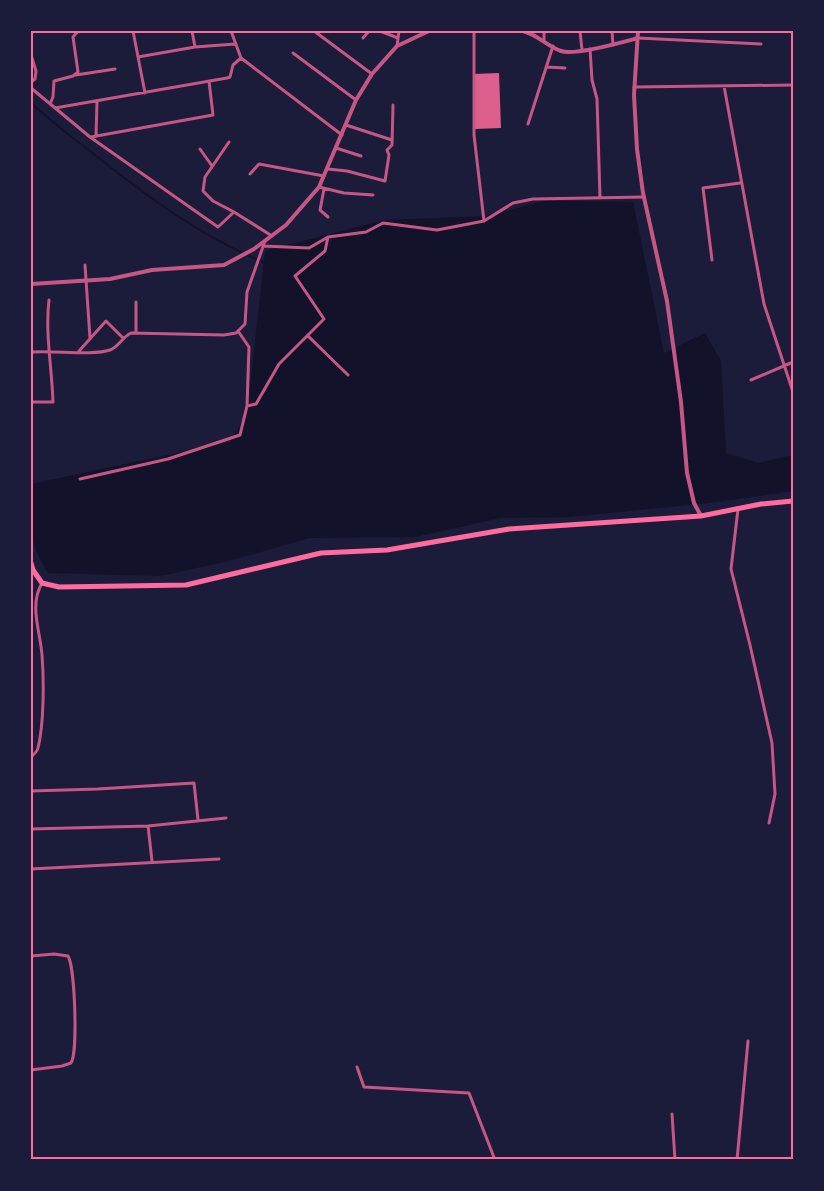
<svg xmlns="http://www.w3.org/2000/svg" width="824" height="1191" font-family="'Source Sans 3',sans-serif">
<rect width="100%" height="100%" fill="#1b1b3a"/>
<path fill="#12122b" d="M544 201 633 202 664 353 705 333 721 361 726 453 758 463 793 455V491L709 503 569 517 500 518 415 537 309 538 233 560 160 576 48 573C27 540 31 521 31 484L230 442 247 413 265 251 384 220 487 216Z"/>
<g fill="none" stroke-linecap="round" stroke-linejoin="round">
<path stroke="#12122b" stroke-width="2" d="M31 103C50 120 70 136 90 151 144 194 202 238 266 263"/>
</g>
<path fill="#dd5f8e" d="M499 73 501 128 475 129 473 74Z"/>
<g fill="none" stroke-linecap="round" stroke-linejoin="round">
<path stroke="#c65784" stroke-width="3" d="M133 31 145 93
M192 31 195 47
M231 31 241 58 342 135
M314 31 372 74
M380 31 398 38
M474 31V135L484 221
M544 31V40
M580 31 582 50
M612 31 613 45
M363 38 369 31
M638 38 761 44
M397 46 399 31
M590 49 592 80 597 99 600 197
M293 53 356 100
M31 55 36 71 35 79 31 82
M138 57 195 47 235 44
M546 67 565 68
M76 75 115 69
M724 86 764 304 793 392
M634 87 793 85
M31 88 90 137 218 227 234 212 272 236
M50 104 53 97 54 81 73 76 78 72 73 37 78 31
M55 108 227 78 230 77 233 65 241 58
M528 124 553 46
M346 125 392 140
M96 136 97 101
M91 137 213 115 209 81
M229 142 205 177 203 191 213 201 234 212
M336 148 361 156
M200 149 212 166
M328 169 347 171 385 181 389 155 387 150 392 145 393 105
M250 174 259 164 324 176
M319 187 344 193 373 195
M324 189 320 210 328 217
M263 246 309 248 328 237 366 232 383 223 437 230 484 221 513 203 533 199 644 197
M712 260 703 188 740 183
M85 265 90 338
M136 302V333
M308 336 348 375
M79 351 106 321 123 338
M31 352C54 350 92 356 110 350 119 347 122 337 131 333L224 335 236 333 245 324 247 292 265 241
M751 380 793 362
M31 402H53C52 368 45 334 49 300
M247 406 256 404 279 364 324 319 295 276 325 251 328 237
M80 479 168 459 240 435 247 406 249 347 238 331
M738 509 731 569 750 645 772 743 775 794 769 823
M31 757C34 754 37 752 38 748 44 724 44 680 42 655 40 630 29 605 42 583
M31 791 98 789 194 783 198 820
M148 826 152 861
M31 829 148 826 226 818
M31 869 219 859
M31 956 54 954 68 956C75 967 78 1053 71 1063L62 1066 31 1070
M357 1067 364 1087 469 1093 495 1160
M672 1114 675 1160
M737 1160 748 1041"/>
<path stroke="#c65784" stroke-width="4" d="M523 31C538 35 547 46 561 51 575 56 623 42 638 38
M638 31 634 95 637 149 643 193 667 301 681 402 687 473 694 503 701 516
M31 284 110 279 152 270 224 265 254 249 286 225 319 187 356 100 372 74 397 46 429 31"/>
<path stroke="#ff6b9d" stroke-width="5" d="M31 563 33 570 42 583 59 587 186 585 321 553 387 550 509 529 701 516 761 504 793 501"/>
</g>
<rect width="824" height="1191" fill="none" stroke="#1b1b3a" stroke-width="65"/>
<rect x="32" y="32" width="760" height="1126" fill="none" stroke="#ff6b9d" stroke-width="2"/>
</svg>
